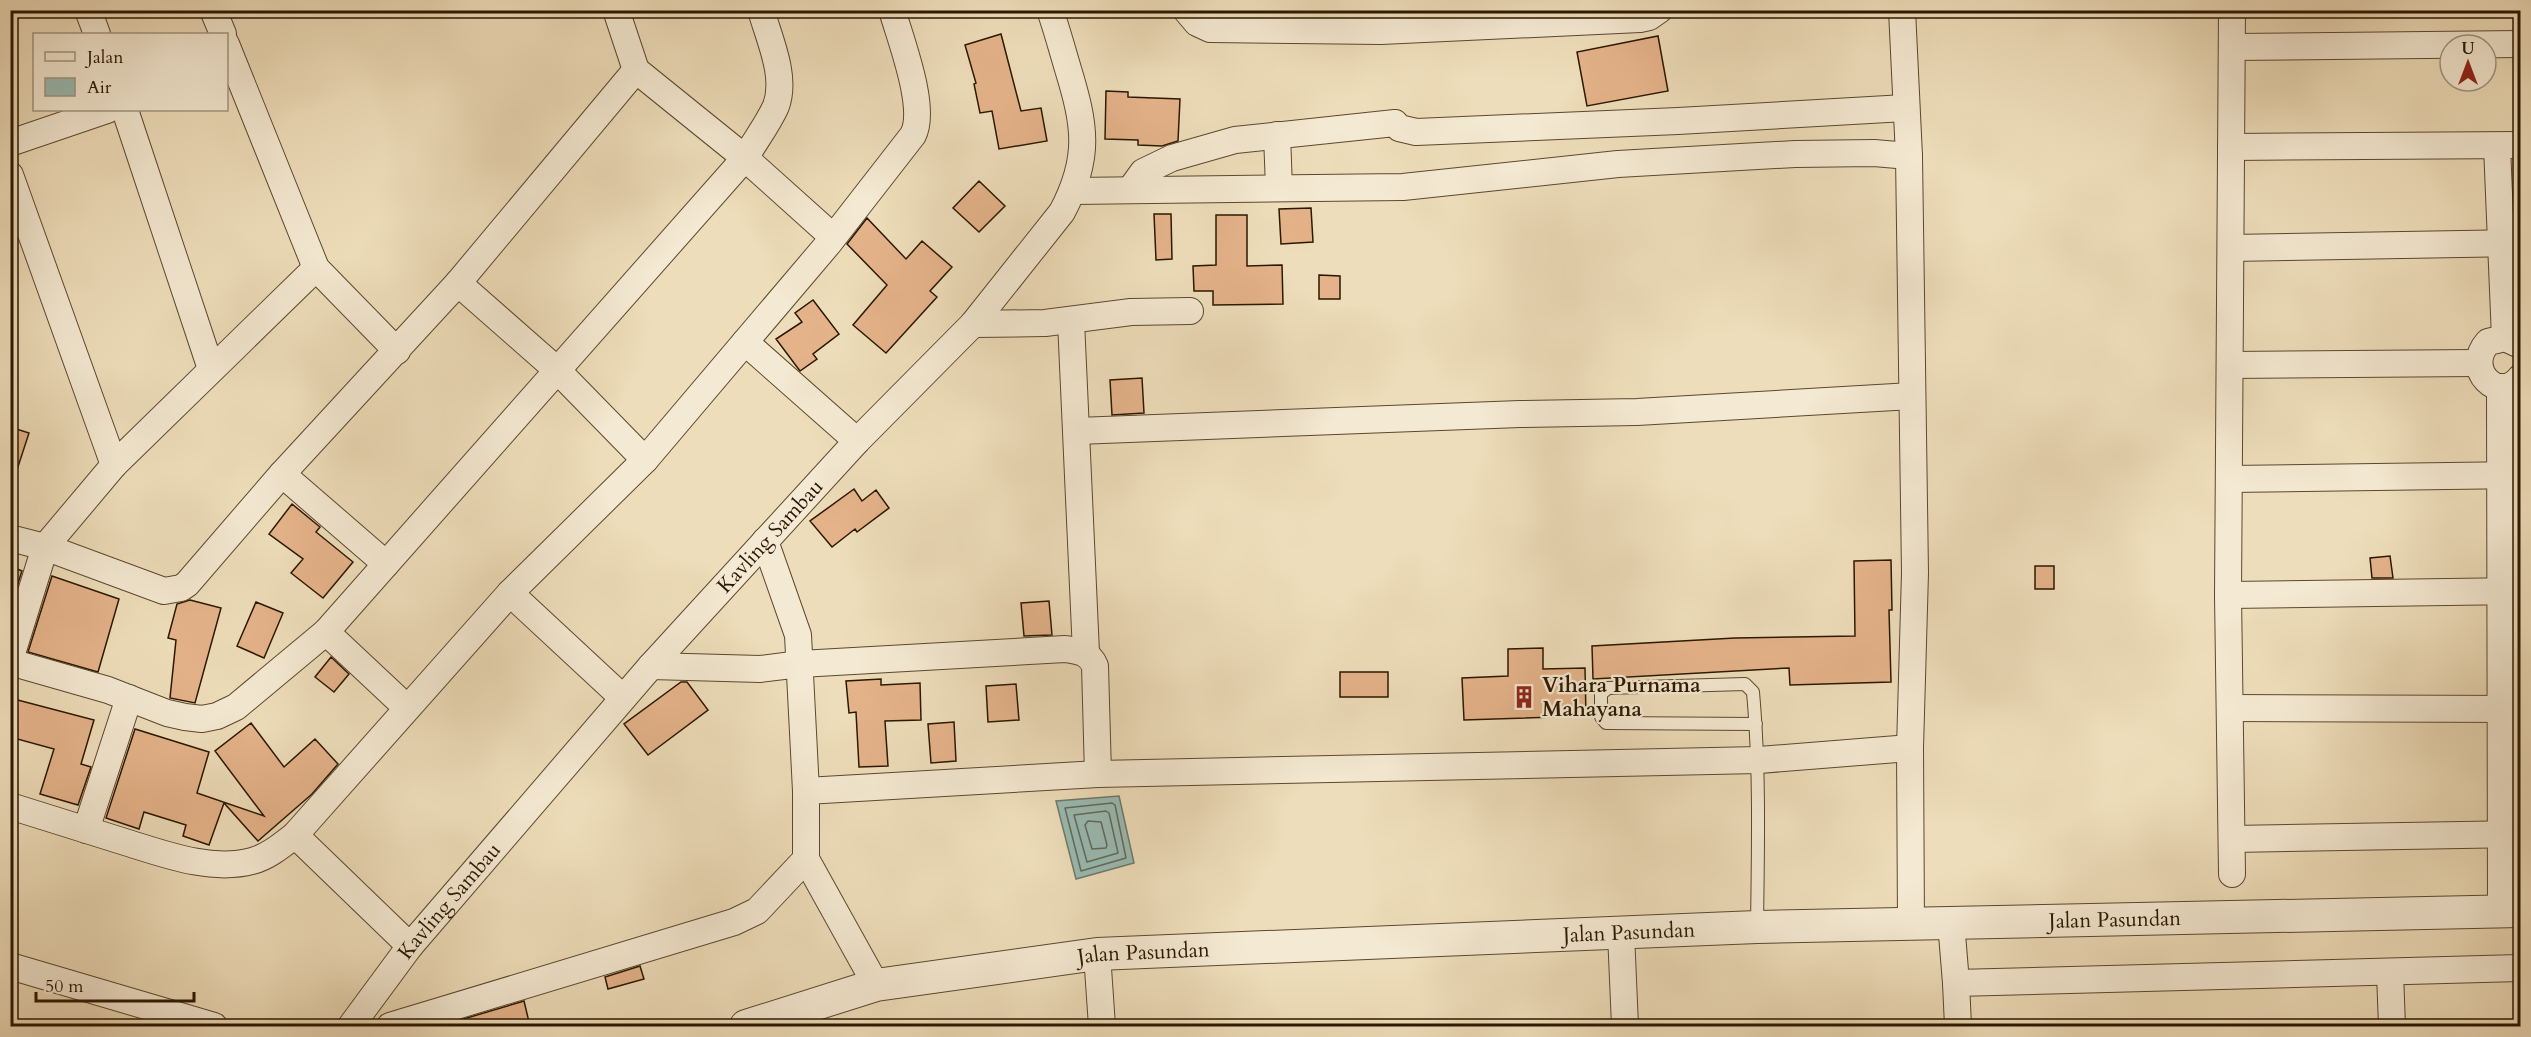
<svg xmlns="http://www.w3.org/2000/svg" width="2531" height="1037" font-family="Cardo,serif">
<rect width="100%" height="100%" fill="#eeddba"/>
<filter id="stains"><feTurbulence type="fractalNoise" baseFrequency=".00333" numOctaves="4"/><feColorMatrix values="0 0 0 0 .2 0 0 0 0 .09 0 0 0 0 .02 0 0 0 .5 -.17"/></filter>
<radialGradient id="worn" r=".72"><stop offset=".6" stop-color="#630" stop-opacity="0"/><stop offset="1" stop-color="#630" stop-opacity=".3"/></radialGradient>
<path fill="#99bbb3" stroke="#6d796b" stroke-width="1.5" d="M1119 796 1134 863 1076 879 1056 801Z"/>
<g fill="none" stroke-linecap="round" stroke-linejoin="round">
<path stroke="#62695a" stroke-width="1.5" d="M1112 803 1115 805 1126 858 1081 871 1065 808Z
M1106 811 1109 813 1118 853 1087 862 1074 815Z
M1088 821 1101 822 1107 845 1106 848 1092 849 1085 825Z"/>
</g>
<path fill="#e5b38a" stroke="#2b1700" stroke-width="1.5" d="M1001 34 1021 111 1041 108 1047 141 999 149 992 111 980 113 974 84 976 83 965 45Z
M1658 36 1668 91 1587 106 1577 52Z
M1106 91 1128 92V97L1180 99 1178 141 1162 146 1138 145V140L1105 139Z
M979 181 1005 206 979 232 953 208Z
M1311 208 1313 242 1281 244 1279 209Z
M1154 214H1171L1172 259 1156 260Z
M1216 215H1247V266L1282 265 1283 304 1213 305V291H1194L1193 266 1216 265Z
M867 218 906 259 922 241 952 267 930 291 937 297 886 353 853 325 887 285 847 244Z
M1319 275 1340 276V299H1319Z
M813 300 839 334 813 354 817 359 800 371 776 339 802 322 795 313Z
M1142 378 1144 413 1112 415 1110 380Z
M10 427 29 433 14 479H10Z
M854 489 862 501 876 490 889 508 857 532 855 529 832 547 810 521Z
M292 504 320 527 316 532 353 562 323 598 291 573 303 559 269 534Z
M2390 556 2393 578H2372L2370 558Z
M1891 560 1892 610H1889L1891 682 1790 685 1789 668 1593 679 1592 646 1735 638 1855 636 1854 561Z
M10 566 22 571 10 608Z
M2035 566H2054V589H2035Z
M52 576 119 599 98 672 28 652Z
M190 600 221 608 195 703 170 698 176 640 168 638 177 604Z
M1049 601 1052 635 1024 636 1021 603Z
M256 602 283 613 264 658 237 646Z
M1543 648V669L1585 668 1586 716 1464 720 1462 678 1508 676V649Z
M331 657 349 674 334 692 315 677Z
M1340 672H1388V697H1340Z
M881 679V685L920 683 921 720 885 721 888 766 859 767 856 712 849 713 846 681Z
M681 682H687L708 710 648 755 624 724Z
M1016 684 1019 720 988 722 986 686Z
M10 698 94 720 81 764 91 767 78 805 40 794 54 749 10 737Z
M954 722 956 761 931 763 928 724Z
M251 723 284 767 315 739 338 764 312 794 258 841 224 803 209 845 183 836 186 825 144 812 139 829 106 818 135 729 209 752 197 793 264 816 215 751Z
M640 966 644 979 608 989 605 977Z
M524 1001 529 1022 512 1026H440Z"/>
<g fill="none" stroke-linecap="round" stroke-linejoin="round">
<g stroke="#5c482e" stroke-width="14">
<path id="service" d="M1756 724 1606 723 1601 717V694L1608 688 1745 684 1753 692C1760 770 1758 848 1757 926"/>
</g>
<g stroke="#5c482e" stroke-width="28">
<g id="minor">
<path d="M88 10 97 34"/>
<path d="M213 10 223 34"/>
<path d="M616 10 636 70 745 158 833 237"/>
<path d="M1186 10 1197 23 1210 29 1381 31 1640 19 1649 17 1659 10"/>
<path d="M1902 10 1909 156 1915 573 1910 748 1911 923"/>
<path d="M2232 10 2228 595 2232 874"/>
<path d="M226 44 316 268 397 351"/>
<path d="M2232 47 2520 44"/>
<path d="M125 110 211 369"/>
<path d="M1277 135 1279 188"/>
<path d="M10 143 107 110"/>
<path d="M2497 146 2505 338"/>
<path d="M2231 147 2520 145"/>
<path d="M10 175 114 465"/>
<path d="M1130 190 1143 172 1172 158 1235 140 1395 123 1399 128 1416 132 1678 121 1905 108"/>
<path d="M1073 191 1403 187 1618 164 1795 154 1874 153 1909 156"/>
<path d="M2231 248 2520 243"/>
<path d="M458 283 557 370 645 460"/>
<path d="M1071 321 1086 653"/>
<path d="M973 324 1045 323 1131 312 1190 311"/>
<path d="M745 342 857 441"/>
<path d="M2520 345 2505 338 2488 342C2463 370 2499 404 2520 378"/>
<path d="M2230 365 2478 363"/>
<path d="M2500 387 2501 911"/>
<path d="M1077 431 1520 414 1637 412 1912 396"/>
<path d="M282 474 386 564"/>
<path d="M2229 479 2520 475"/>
<path d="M10 538 45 547 164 591 181 588 187 584 282 474 458 283 636 70"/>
<path d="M765 541 798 635 806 791V859L876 985"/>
<path d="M510 593 623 698"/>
<path d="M2228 595 2520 591"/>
<path d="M326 632 407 708"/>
<path d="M10 660 45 547 114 465 316 268"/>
<path d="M10 662 108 690 167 713 185 717 202 719 217 716 236 707 326 632 745 158C755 141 768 124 776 106 787 76 769 39 761 10"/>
<path d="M651 666 760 669 800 664 1065 649C1079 651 1089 652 1095 666L1098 774"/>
<path d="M2230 708 2520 709"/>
<path d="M806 791 1098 774 1759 760 1910 748"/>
<path d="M10 806C49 818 87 830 125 842 164 854 211 872 252 861 268 857 282 845 295 835L510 593 645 460 829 243 913 135C927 108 901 41 892 10"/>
<path d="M86 830 129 698"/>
<path d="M295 835 410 946"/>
<path d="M2232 839 2520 834"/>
<path d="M1951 922 1956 983"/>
<path d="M1621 933 1625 1026"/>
<path d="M1097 954 1102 1026"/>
<path d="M10 966 214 1026"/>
<path d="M2390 973 2392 1026"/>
<path id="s1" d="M351 1026 410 946 651 666 857 441 973 324 1062 212C1091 157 1085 125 1068 69 1062 49 1057 30 1050 10"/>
<path d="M390 1026 734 922 757 911 806 859"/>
<path d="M1958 1026 1956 983 2520 968"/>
</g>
</g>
<g stroke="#5c482e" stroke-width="34">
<g id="tertiary">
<path id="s2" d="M746 1026 876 985 1097 954 1757 927 2520 911"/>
</g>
</g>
<use href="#service" stroke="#f4e9d2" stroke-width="12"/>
<use href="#minor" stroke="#f4e9d2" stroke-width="26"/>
<use href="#tertiary" stroke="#f4e9d2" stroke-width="32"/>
</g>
<defs>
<g id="building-bare" transform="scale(1.8)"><path d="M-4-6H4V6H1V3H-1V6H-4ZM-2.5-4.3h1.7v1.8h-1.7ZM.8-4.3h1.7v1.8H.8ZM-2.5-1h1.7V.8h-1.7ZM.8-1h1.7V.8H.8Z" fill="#8f2418" stroke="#f4e9d2" stroke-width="2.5" paint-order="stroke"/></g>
</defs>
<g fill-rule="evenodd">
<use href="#building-bare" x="1524" y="697"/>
</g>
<g text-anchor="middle" stroke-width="4.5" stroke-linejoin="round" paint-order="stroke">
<g font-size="21" fill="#2b1700" stroke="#f4e9d2">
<text dy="7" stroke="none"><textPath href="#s1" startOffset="645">Kavling Sambau</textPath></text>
<text dy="7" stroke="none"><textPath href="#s1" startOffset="159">Kavling Sambau</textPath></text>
<text dy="7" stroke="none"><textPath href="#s2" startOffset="1378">Jalan Pasundan</textPath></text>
<text dy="7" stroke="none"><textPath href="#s2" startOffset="892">Jalan Pasundan</textPath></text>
<text dy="7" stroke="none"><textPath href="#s2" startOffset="406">Jalan Pasundan</textPath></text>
</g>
<g font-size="21" font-weight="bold" fill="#2b1700" stroke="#f4e9d2" text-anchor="start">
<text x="1542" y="692">Vihara Purnama<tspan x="1542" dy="24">Mahayana</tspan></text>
</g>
</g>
<rect width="2531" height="1037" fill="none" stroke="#eeddba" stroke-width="36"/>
<rect x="12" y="12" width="2507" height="1013" fill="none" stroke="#2b1700" stroke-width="3"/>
<rect x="18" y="18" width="2495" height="1001" fill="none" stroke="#2b1700" stroke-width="1.5"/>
<rect x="33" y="33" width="195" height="78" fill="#f4e9d2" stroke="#a4957e" stroke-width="1.5"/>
<rect x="45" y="52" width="30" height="9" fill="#f4e9d2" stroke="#a4957e" stroke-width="1.5"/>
<text x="87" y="63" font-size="18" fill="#2b1700">Jalan</text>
<rect x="45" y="78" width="30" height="18" fill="#99bbb3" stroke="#a4957e" stroke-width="1.5"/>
<text x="87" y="93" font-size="18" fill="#2b1700">Air</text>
<g transform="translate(2468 63)"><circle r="28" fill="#f4e9d2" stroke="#a4957e" stroke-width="1.5"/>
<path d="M0-4.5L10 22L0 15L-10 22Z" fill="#8f2418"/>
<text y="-9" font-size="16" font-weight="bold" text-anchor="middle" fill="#2b1700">U</text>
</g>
<path d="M36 992v9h158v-9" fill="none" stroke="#2b1700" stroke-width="3"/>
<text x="45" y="992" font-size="18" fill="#2b1700" stroke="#f4e9d2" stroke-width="4.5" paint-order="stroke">50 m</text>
<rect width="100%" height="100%" filter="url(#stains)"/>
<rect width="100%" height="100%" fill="url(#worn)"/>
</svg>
